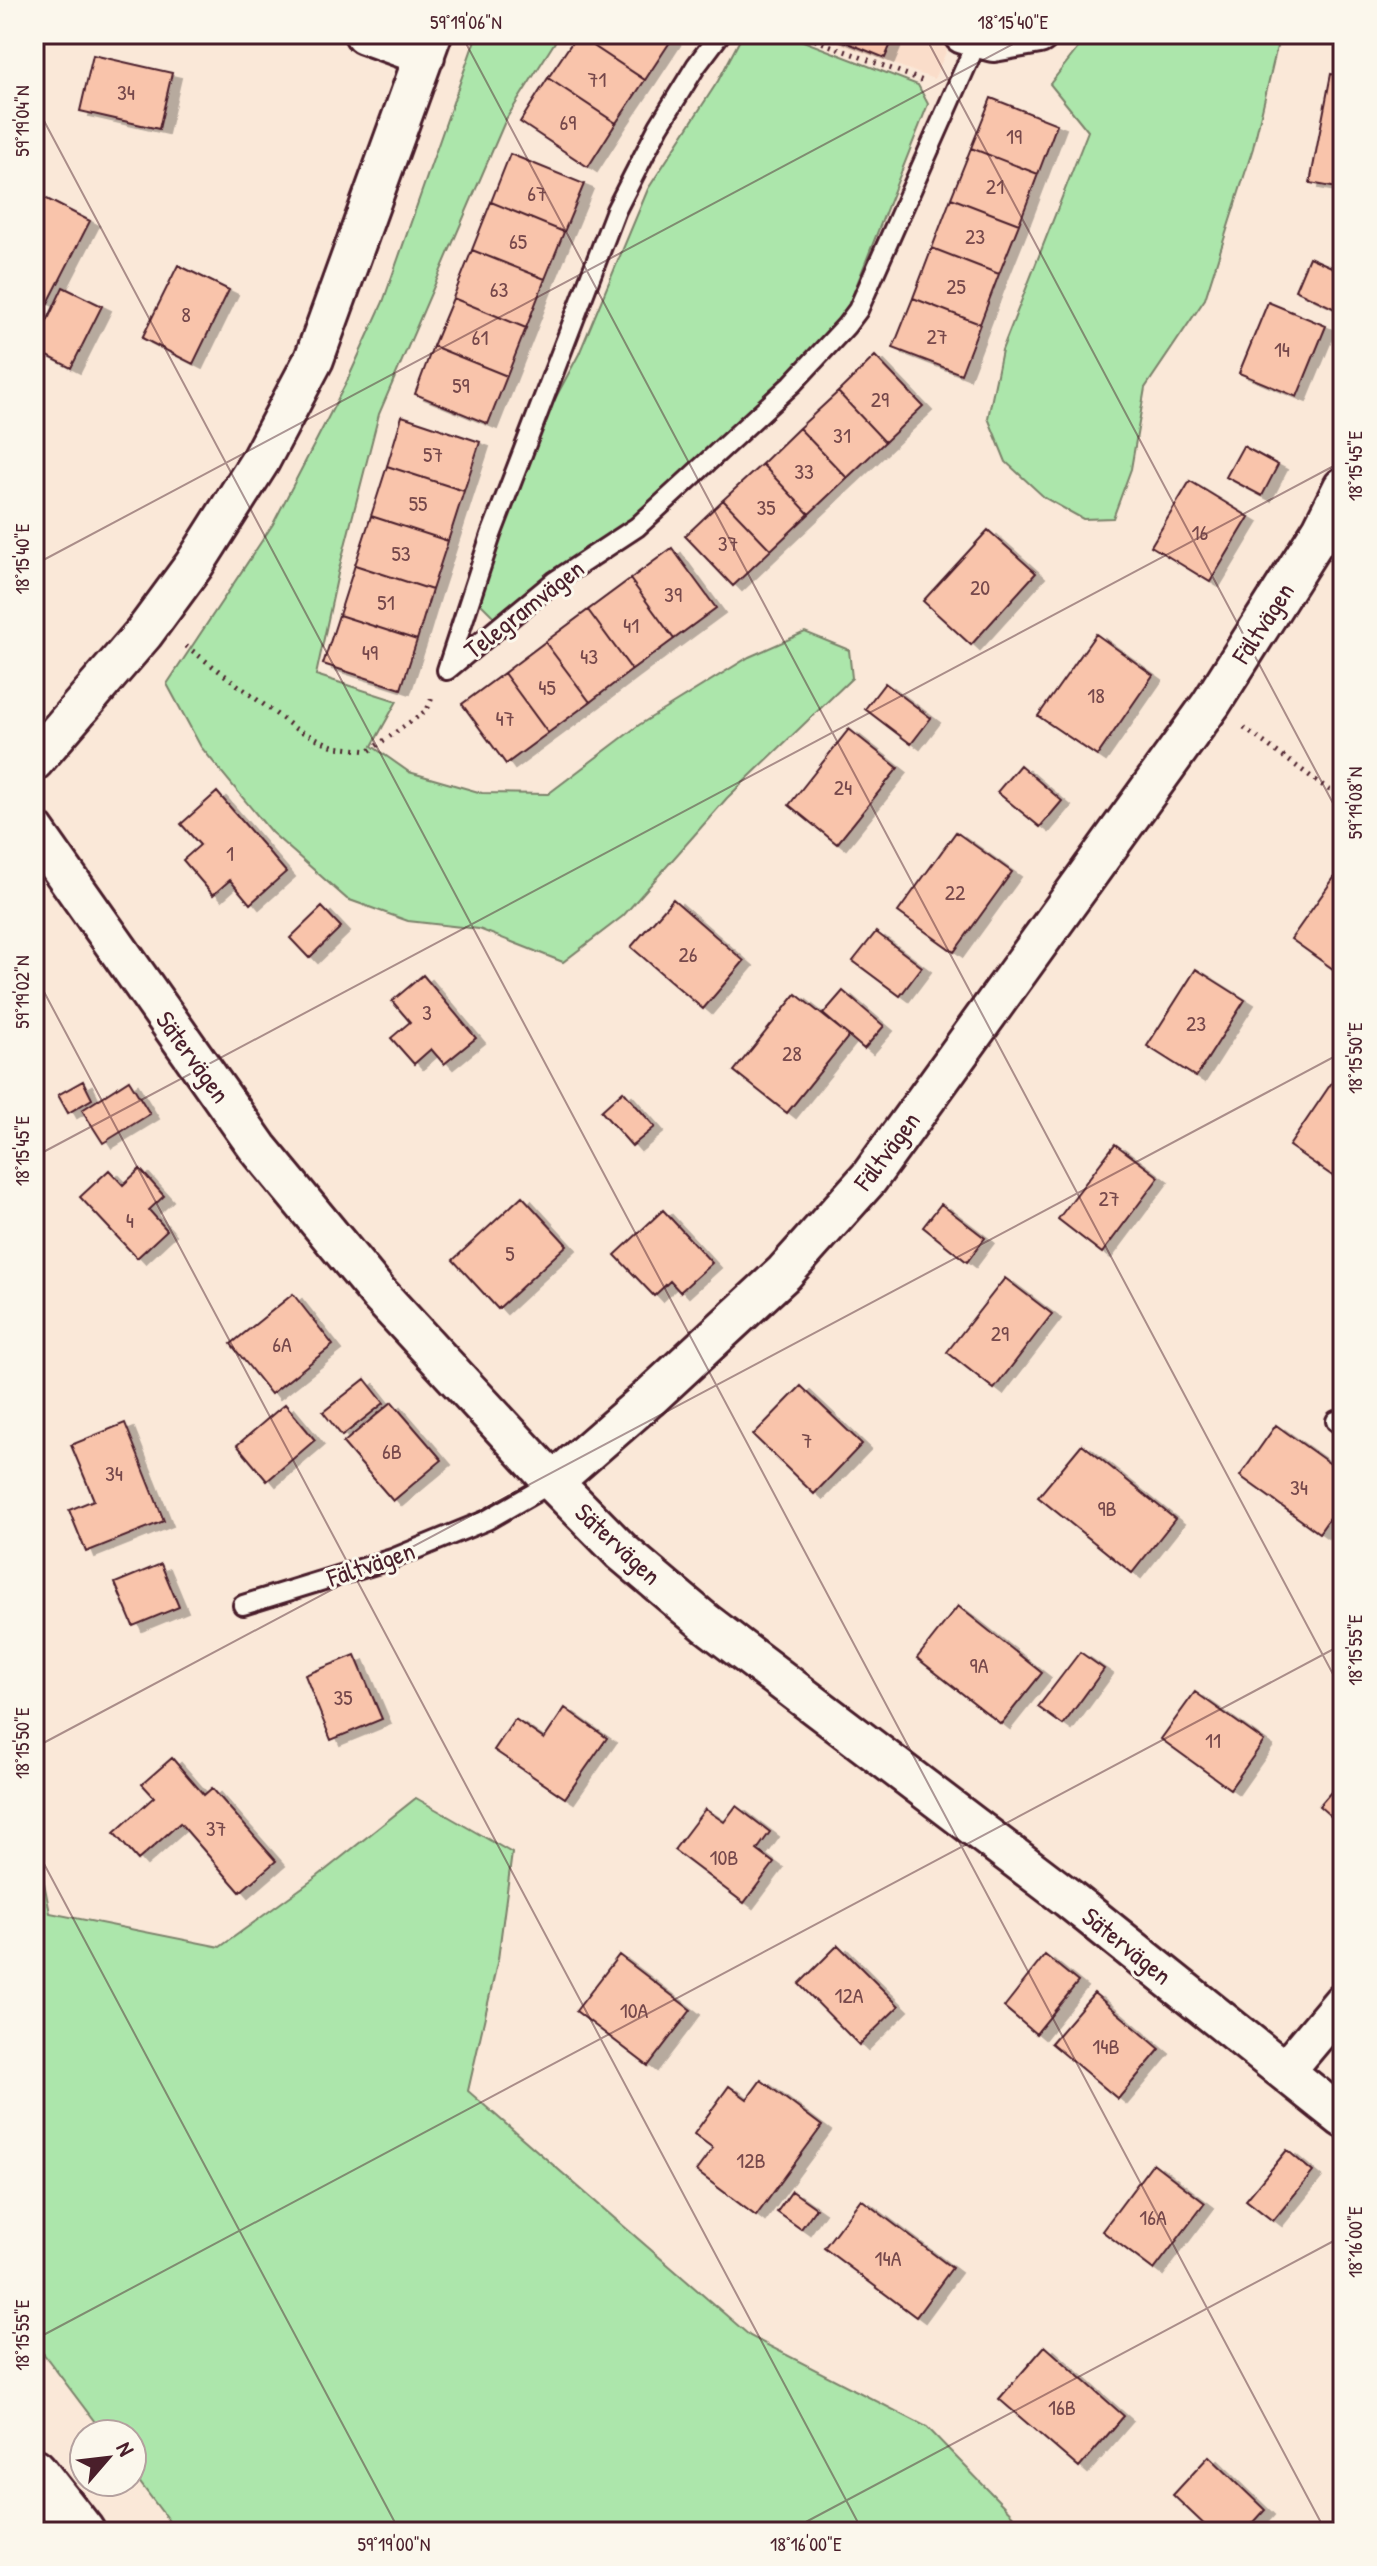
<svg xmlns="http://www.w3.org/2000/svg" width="1377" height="2566" font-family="'Patrick Hand',sans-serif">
<defs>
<filter id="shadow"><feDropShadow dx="9" dy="5" stdDeviation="0" flood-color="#0004"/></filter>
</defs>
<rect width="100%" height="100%" fill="#fae8d8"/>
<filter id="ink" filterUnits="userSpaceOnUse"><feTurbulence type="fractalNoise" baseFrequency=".0125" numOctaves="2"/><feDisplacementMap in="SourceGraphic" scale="16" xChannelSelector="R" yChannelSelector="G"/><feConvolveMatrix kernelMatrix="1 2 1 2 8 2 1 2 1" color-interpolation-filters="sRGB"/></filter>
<g filter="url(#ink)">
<path fill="#faddca" d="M813 34H954L934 79Z"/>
<path fill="#ace6ab" stroke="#7b826b" stroke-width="2" d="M477 34H560L506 119 379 414 339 569 316 675 397 701 372 746 409 772 482 793 548 794 639 725 749 657 805 632 849 650 852 678 727 798 623 916 563 962 479 929 408 921 347 899 271 832 201 747 167 684 273 524 347 381 383 302Z
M743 34H785L918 85 928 104 844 317 828 335 639 513 497 620 478 601 542 423 579 354 648 189 718 81Z
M1089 34H1280L1253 148 1205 299 1145 388 1131 469 1113 518 1083 519 1045 498 1006 462 988 418 1002 350 1088 131 1050 84Z
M416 1798 512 1853 498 1959 468 2091 750 2336 927 2427 1029 2532H177L132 2472V2434H104L34 2341V1832L50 1913 220 1947 318 1876Z"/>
<path fill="#f9c4ab" stroke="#4a1f2b" stroke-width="2" filter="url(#shadow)" d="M670 34 674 36 645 80 577 35Z
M826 34H895L885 58Z
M577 35 645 80 616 123 548 78Z
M93 55 172 73 159 129 80 111Z
M1331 74 1343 76V189L1310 183Z
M548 78 616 123 588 167 520 122Z
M991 98 1057 124 1038 174 971 148Z
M971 148 1038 174 1019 224 951 198Z
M510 154 584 184 564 232 491 202Z
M35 193 90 221 48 303 34 296Z
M951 198 1019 224 999 274 932 248Z
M491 202 564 232 545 279 472 250Z
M932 248 999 274 980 324 913 298Z
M472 250 545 279 526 328 453 298Z
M1309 257 1343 272V291L1335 309 1295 290Z
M178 265 229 290 193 364 142 338Z
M63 287 102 306 71 368 34 349Z
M453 298 526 328 507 376 433 346Z
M913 298 980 324 961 374 893 348Z
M1268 302 1326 326 1297 397 1239 373Z
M433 346 507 376 488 424 415 394Z
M875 356 923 406 885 442 838 392Z
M838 392 885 442 847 478 799 428Z
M402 416 480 442 464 491 387 466Z
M799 428 847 478 809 514 762 464Z
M1243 446 1278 465 1262 496 1226 477Z
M762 464 809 514 771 550 723 500Z
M387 466 464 491 448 541 371 516Z
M1190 481 1249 517 1210 582 1151 546Z
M723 500 771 550 733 586 685 536Z
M371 516 448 541 432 590 355 565Z
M988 530 1036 573 971 645 923 601Z
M672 548 716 608 674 639 630 579Z
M355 565 432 590 417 640 339 615Z
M630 579 674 639 632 670 588 610Z
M588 610 632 670 590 702 545 642Z
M339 615 417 640 401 689 323 664Z
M1096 634 1153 675 1097 756 1038 716Z
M545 642 590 702 548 733 504 673Z
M504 673 548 733 506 764 462 704Z
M885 683 931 718 911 744 865 709Z
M849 729 898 768 837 844 789 805Z
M1020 765 1062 801 1040 827 997 792Z
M217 792 286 872 250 904 230 880 213 895 183 860 200 845 181 824Z
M956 832 1012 872 954 952 898 912Z
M1343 865V955L1333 969 1291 939Z
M673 899 744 961 703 1009 631 947Z
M322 907 341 927 309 958 290 938Z
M876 932 922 967 900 996 853 961Z
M1196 969 1245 1000 1196 1077 1147 1046Z
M423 975 476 1038 444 1064 431 1049 414 1064 391 1038 410 1022 392 1001Z
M843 991 884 1026 864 1049 823 1014Z
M796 994 849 1036 787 1113 734 1071Z
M1343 1066V1176L1340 1181 1289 1146Z
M129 1080 150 1114 103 1143 82 1110Z
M83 1081 92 1099 68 1113 58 1095Z
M623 1091 655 1127 632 1146 601 1111Z
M1115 1144 1159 1177 1102 1253 1058 1219Z
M140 1169 164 1196 149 1210 167 1230 137 1258 80 1197 109 1170 123 1185Z
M522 1196 567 1245 498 1309 453 1260Z
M941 1204 985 1238 967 1262 923 1227Z
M663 1210 712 1263 680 1292 670 1281 654 1296 615 1255Z
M1005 1278 1052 1314 994 1389 947 1352Z
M293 1294 333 1345 271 1394 231 1344Z
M365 1379 384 1403 342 1436 323 1412Z
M801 1386 862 1444 814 1494 753 1435Z
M392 1402 442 1460 393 1501 343 1443Z
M285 1404 315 1440 267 1481 237 1445Z
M125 1423 164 1521 86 1552 69 1510 94 1500 71 1445Z
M1276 1425 1343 1473V1499L1319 1533 1240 1476Z
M1082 1444 1175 1519 1132 1573 1038 1497Z
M161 1564 179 1607 133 1626 115 1583Z
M958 1606 1042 1673 1001 1724 917 1658Z
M1080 1652 1104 1669 1063 1725 1038 1707Z
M355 1655 382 1719 331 1740 305 1675Z
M1195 1692 1264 1741 1230 1789 1161 1739Z
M565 1708 607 1738 565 1798 494 1750 515 1719 544 1739Z
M172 1758 204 1795 212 1788 276 1861 240 1892 180 1823 138 1860 114 1833 154 1797 142 1784Z
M1343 1778V1827L1319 1806Z
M736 1806 770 1832 757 1850 774 1863 744 1903 674 1850 705 1809 724 1822Z
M838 1945 899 2006 859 2045 799 1984Z
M619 1955 691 2010 648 2066 576 2011Z
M1045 1955 1078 1982 1036 2034 1004 2007Z
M1094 1993 1160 2049 1118 2099 1051 2043Z
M761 2080 822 2126 756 2216 696 2171 713 2148 694 2134 729 2086 747 2099Z
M1287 2150 1313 2172 1273 2221 1246 2200Z
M1153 2163 1205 2203 1154 2270 1102 2231Z
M792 2191 816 2208 801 2229 777 2212Z
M861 2199 952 2268 916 2317 824 2248Z
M1045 2346 1124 2416 1079 2468 999 2399Z
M1209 2456 1265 2510 1245 2532H1212L1173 2495Z"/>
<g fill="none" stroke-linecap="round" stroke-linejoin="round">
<g stroke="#4a1f2b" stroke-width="24">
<path id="lane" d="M720 34 696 66 659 126 616 210 491 535 447 670 555 581 637 527 792 384 846 326 858 310 978 39
M1336 1421 1343 1426
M243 1605 392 1559 487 1520 553 1482"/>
</g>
<g stroke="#4a1f2b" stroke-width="44">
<path id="street" d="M364 34 425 56
M963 34 993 42 1039 34
M34 761 144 633 194 565 260 461 314 359 432 34
M34 830 258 1148 378 1293 553 1482 622 1552 706 1623 1068 1898 1343 2118
M553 1482 648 1399 784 1273 869 1178 1211 704 1322 529 1343 487
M1285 2071 1343 2002"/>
</g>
<g stroke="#4a1f2b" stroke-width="50">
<path id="highway" d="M34 2471 82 2532"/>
</g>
<path stroke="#4a1f2b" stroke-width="5" stroke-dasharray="2 6" stroke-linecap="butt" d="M800 34 926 82
M186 646 296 729 335 747 369 751 427 710 433 695
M1244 728 1343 800"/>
<use href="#lane" stroke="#fbf7ec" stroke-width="18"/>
<use href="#street" stroke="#fbf7ec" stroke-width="38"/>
<use href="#highway" stroke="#fbf7ec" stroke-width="44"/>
</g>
</g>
<path fill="none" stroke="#4a1f2b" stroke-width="2" stroke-opacity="0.45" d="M461 34 1343 1693M924 34 1343 822M34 102 1326 2532M34 565 1032 34M34 973 863 2532M34 1157 1343 461M34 1748 1343 1052M34 1845 400 2532M34 2340 1343 1644M787 2532 1343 2236"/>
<g text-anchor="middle" stroke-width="6" stroke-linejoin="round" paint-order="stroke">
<g font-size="22" fill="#76484b">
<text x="597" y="87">71</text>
<text x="126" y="100">34</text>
<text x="568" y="130">69</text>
<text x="1014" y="144">19</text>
<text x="995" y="194">21</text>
<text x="537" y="201">67</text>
<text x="975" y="244">23</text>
<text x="518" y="249">65</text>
<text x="956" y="294">25</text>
<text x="499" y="297">63</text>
<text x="186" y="322">8</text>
<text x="937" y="344">27</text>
<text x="480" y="345">61</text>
<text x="1282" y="357">14</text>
<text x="461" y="393">59</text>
<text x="880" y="407">29</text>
<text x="842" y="443">31</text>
<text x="433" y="462">57</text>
<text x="804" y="479">33</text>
<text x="418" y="511">55</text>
<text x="766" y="515">35</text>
<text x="1200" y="540">16</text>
<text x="728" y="551">37</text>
<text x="401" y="561">53</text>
<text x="980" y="595">20</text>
<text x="673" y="602">39</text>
<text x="386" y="610">51</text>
<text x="631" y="633">41</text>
<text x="370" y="660">49</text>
<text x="589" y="664">43</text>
<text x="547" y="695">45</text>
<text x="1096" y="703">18</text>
<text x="505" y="726">47</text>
<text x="843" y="795">24</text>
<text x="230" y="861">1</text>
<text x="955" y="900">22</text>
<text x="688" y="962">26</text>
<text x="427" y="1020">3</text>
<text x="1196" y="1031">23</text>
<text x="792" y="1061">28</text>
<text x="1109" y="1206">27</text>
<text x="130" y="1228">4</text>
<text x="510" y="1261">5</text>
<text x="1000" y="1341">29</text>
<text x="282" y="1352">6A</text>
<text x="807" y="1448">7</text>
<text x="392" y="1459">6B</text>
<text x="114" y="1481">34</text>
<text x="1299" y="1495">34</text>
<text x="1107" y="1516">9B</text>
<text x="979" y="1673">9A</text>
<text x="343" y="1705">35</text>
<text x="1213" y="1748">11</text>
<text x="216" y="1836">37</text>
<text x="724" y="1865">10B</text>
<text x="849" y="2003">12A</text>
<text x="634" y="2018">10A</text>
<text x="1106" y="2054">14B</text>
<text x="751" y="2168">12B</text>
<text x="1153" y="2225">16A</text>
<text x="888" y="2266">14A</text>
<text x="1062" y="2415">16B</text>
</g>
<g font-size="26" fill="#4a1f2b" stroke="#fbf7ec">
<text transform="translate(524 609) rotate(-38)" y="9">Telegramvägen</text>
<text transform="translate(1263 623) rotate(-57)" y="9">Fältvägen</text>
<text transform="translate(193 1057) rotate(54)" y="9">Sätervägen</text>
<text transform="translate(887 1151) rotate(-53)" y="9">Fältvägen</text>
<text transform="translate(618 1544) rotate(43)" y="9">Sätervägen</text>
<text transform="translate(371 1564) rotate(-19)" y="9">Fältvägen</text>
<text transform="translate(1127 1946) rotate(39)" y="9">Sätervägen</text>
</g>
</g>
<rect width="1377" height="2566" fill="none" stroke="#fbf7ec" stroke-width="88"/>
<g transform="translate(108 2458) rotate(62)"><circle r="38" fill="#fbf7ec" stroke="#b4a19f" stroke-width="2"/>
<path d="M0-6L14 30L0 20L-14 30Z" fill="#4a1f2b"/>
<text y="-12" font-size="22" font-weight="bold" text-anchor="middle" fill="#4a1f2b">N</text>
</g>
<rect x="44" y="44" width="1289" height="2478" fill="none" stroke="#4a1f2b" stroke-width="3"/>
<g font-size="20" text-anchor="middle" fill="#4a1f2b">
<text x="466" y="29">59°19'06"N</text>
<text x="1013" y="29">18°15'40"E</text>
<text transform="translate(22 121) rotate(-90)" y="7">59°19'04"N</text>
<text transform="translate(1355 466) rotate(-90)" y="7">18°15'45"E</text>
<text transform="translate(22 559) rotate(-90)" y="7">18°15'40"E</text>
<text transform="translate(1355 803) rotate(-90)" y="7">59°19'08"N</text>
<text transform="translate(22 992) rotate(-90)" y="7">59°19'02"N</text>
<text transform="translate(1355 1058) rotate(-90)" y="7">18°15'50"E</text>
<text transform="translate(22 1151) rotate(-90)" y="7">18°15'45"E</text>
<text transform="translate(1355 1650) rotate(-90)" y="7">18°15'55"E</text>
<text transform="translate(22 1743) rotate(-90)" y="7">18°15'50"E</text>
<text transform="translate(1355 2242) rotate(-90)" y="7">18°16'00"E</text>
<text transform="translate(22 2335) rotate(-90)" y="7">18°15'55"E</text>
<text x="394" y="2551">59°19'00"N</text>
<text x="806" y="2551">18°16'00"E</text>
</g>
</svg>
